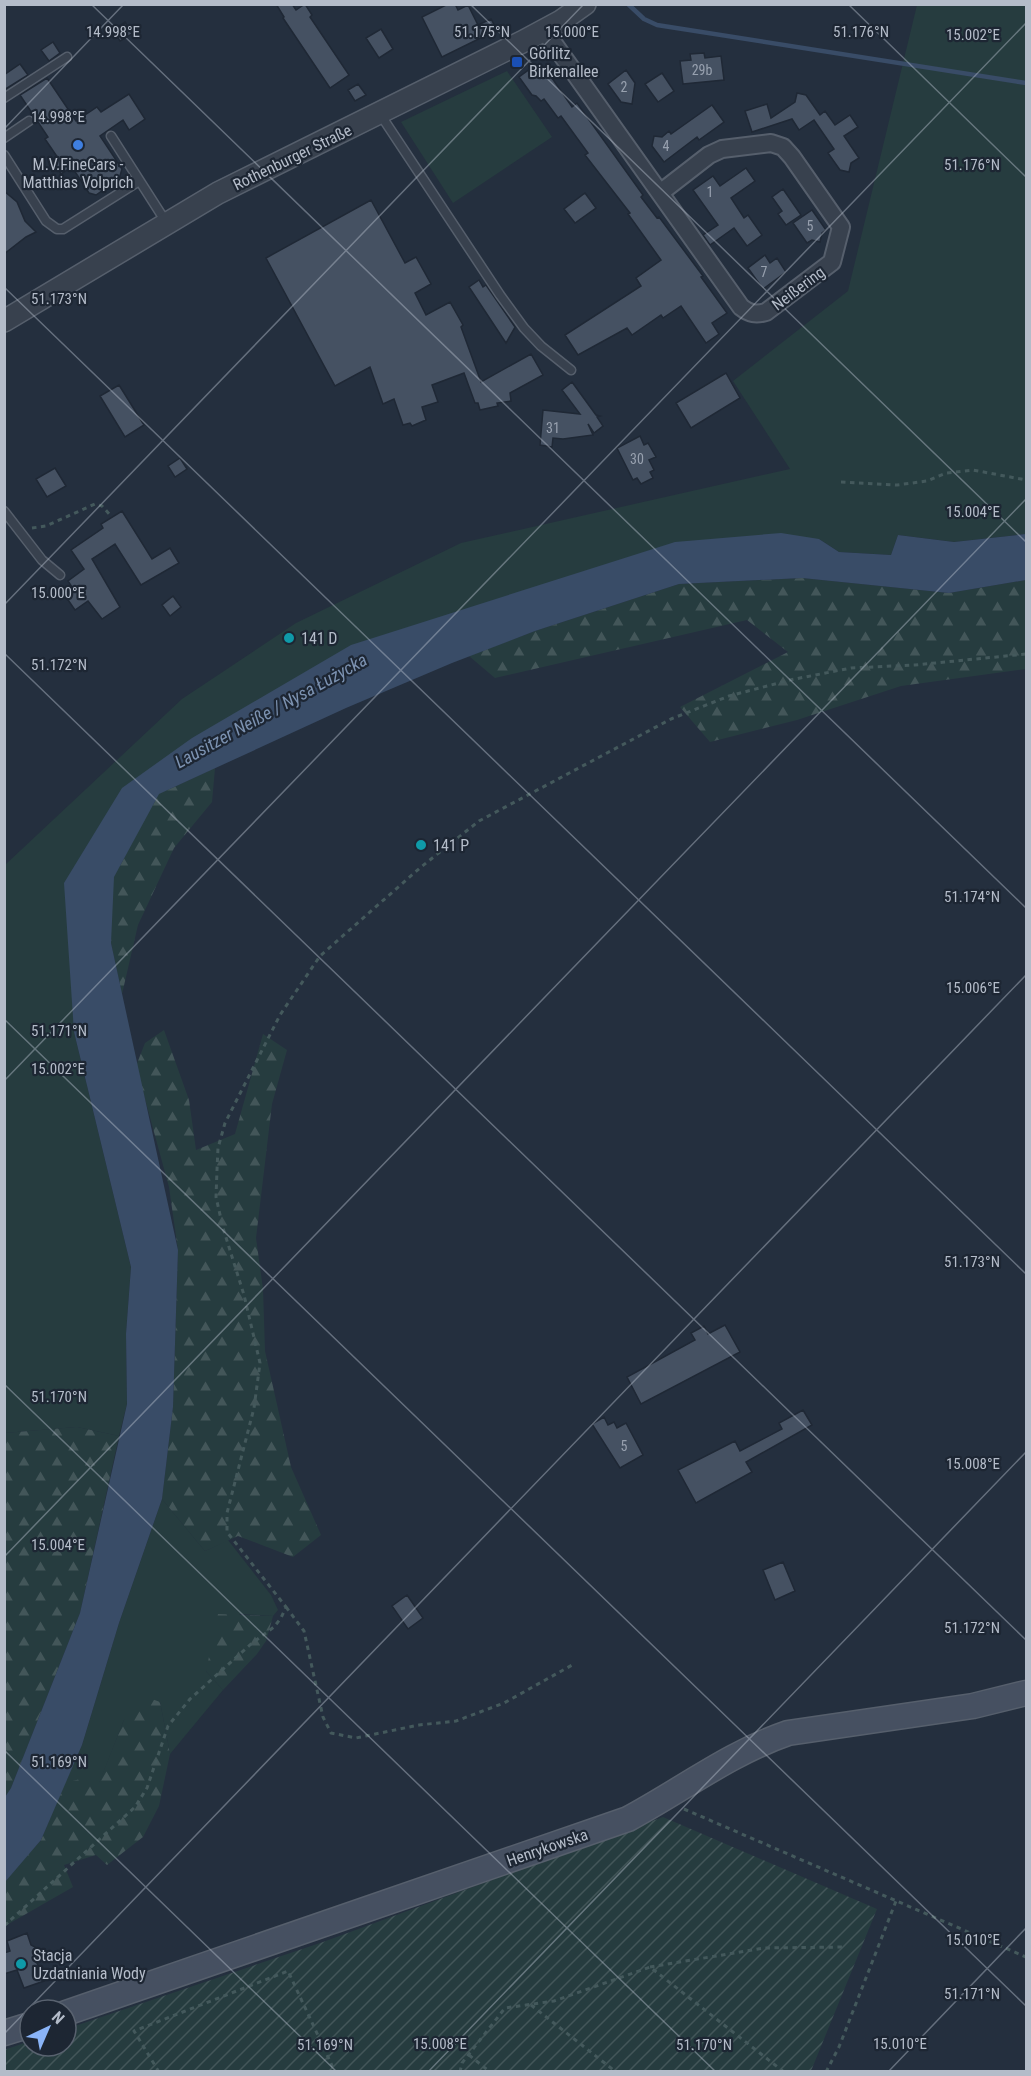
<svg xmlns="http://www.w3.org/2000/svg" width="1031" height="2076" font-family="'Roboto Condensed',sans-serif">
<defs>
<pattern id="forest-firs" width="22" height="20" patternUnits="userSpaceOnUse" patternTransform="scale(1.5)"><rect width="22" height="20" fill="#263c3f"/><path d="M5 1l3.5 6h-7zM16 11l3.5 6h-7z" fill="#435659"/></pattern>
<pattern id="garden-furrows" width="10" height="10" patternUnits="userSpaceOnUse" patternTransform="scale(1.5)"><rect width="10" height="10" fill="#263c3f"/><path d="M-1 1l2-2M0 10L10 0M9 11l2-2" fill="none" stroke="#435659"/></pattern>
</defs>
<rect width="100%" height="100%" fill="#242f3e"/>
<path fill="#263c3f" d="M917 5H1026V534L954 542 898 535 891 555 839 552 819 539 192 738 74 1032 131 1267 126 1334 127 1404 119 1436 77 1427 5 1433V865L182 699 296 623 461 543 790 469 733 381 848 291Z
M507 71 552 137 453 203 401 122Z
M162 1499 205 1551 228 1540 271 1595 278 1610 273 1616 240 1614 206 1671 223 1690 170 1754 160 1702 124 1720 99 1784 65 1783 82 1745 119 1623Z"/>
<path fill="url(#forest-firs)" d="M802 578 949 593 1026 580V669L901 686 797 720 710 742 680 707 788 652 747 620 495 678 469 656 535 631 679 584Z
M215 768 212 802 174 848 138 925 122 994 111 943 114 877 159 794Z
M164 1030 189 1100 196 1150 235 1134 263 1034 287 1050 272 1104 256 1238 263 1289 265 1351 291 1467 321 1535 293 1557 238 1536 205 1551 162 1499 173 1407 178 1250 169 1187 136 1066 145 1043Z
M77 1427 119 1436 80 1613 11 1788 5 1797V1433Z
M218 1614 273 1616 266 1641 257 1654 223 1690 206 1671Z
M141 1695 160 1702 170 1754 159 1806 143 1837 107 1865 96 1855 64 1865 73 1887 5 1926 4 1882 41 1840 65 1783 84 1778 99 1783 124 1720Z"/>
<path fill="url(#garden-furrows)" d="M663 1817 877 1909 811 2071 5 2072 4 2050 30 2041V2046H66V2029L323 1942Z"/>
<path fill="#394c67" d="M781 533 819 539 839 552 891 555 898 535 954 542 1026 534V580L949 593 802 578 679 584 535 631 452 663 346 708 159 794 114 877 111 943 178 1250 173 1407 162 1499 119 1623 82 1745 41 1840 5 1882V1797L11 1788 80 1613 127 1404 126 1334 131 1267 74 1032 64 883 122 788 192 738 351 645 675 542Z"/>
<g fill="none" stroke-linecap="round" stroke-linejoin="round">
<path stroke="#394c67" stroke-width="4.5" d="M628 4 644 19 657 25 1026 83"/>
</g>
<path fill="#455162" stroke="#1f2835" stroke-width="1.5" d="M276 4H292L296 10 305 4 312 15 310 17 349 75 330 88 283 18 284 17Z
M448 4H455L458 10 468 5 478 25 491 19 497 30 442 57 422 17Z
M125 22 132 34 120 41 113 30Z
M381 29 393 49 379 58 366 38Z
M53 42 60 53 49 61 41 50Z
M704 53 705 58 721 56 724 80 683 84 680 61 691 60 690 54Z
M20 64 28 75 4 90V75Z
M545 68 572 107 577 103 643 195 641 197 657 218 659 217 703 276 701 277 727 313 712 323 719 334 706 343 681 306 663 318 661 315 632 335 627 328 578 355 565 335 641 286 636 278 661 260 628 214 630 213 585 155 588 153 561 116 558 118 544 99 541 101 536 96 532 95 519 77 530 69 535 75Z
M626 70 635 83 632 104 621 102 608 84Z
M662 73 674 91 658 102 645 84Z
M47 78 76 121 97 107 101 112 129 94 145 119 129 130 123 120 100 136 122 169 119 179 96 195 89 193 72 167 61 174 56 166 58 158 45 139 48 137 20 95Z
M358 84 366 95 355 101 348 90Z
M797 93 806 95 820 115 825 111 835 125 850 115 858 127 844 136 859 158 851 163 849 172 840 170 828 153 834 149 814 120 799 130 792 119 752 132 745 111 767 104 771 118 795 102Z
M712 105 724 122 699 140 697 137 664 162 652 146 654 136 662 137 669 131 671 134Z
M746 168 755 181 731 198 744 218 748 215 762 235 747 246 734 228 710 245 703 235 718 225 693 190 713 176 720 186Z
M783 189 801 215 786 225 778 214 782 211 772 197Z
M4 191 17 202 25 221 36 232 26 237 4 254Z
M585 193 596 208 575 223 564 209Z
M371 200 405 263 416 257 431 284 415 293 426 315 450 302 463 325 461 327 481 382 531 354 543 375 510 393 511 401 497 403 498 406 480 410 478 403H475L464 373 432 385 438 402 422 407 426 420 412 426 410 423 403 425 394 399 383 404 370 367 335 386 266 258Z
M812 210 826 230 822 233 820 242 812 240 807 243 793 223Z
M765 255 770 263 777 258 786 272 763 289 748 268Z
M479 280 483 287 486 285 515 327 506 343 469 287Z
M726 373 740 398 691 428 676 403Z
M572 382 596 415 600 416 597 417 603 426 594 433 588 424 593 435 563 439 553 438 552 447 540 445 543 410 580 414 562 390Z
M119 385 144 425 125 437 100 396Z
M640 436 644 445 648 443 656 457 649 460 654 470 650 472 653 478 641 484 637 478 633 480 617 448Z
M180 458 187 469 175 477 168 466Z
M55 468 66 486 47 497 36 479Z
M122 511 152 559 170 548 179 563 141 585 115 544 92 559 120 607 102 619 88 601 75 610 66 597 74 590 68 581 84 569 71 550 103 528 101 524Z
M173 596 181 607 170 616 162 605Z
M725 1325 740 1352 641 1404 627 1377 695 1340 691 1333 704 1326 708 1334Z
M803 1410 812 1425 746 1462 752 1472 696 1503 678 1470 735 1441 740 1451 782 1429 779 1423Z
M604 1417 608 1425 614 1422 617 1428 626 1423 643 1455 620 1468 592 1424Z
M783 1562 795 1591 775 1600 763 1570Z
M407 1595 423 1618 408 1629 392 1606Z
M27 1933 31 1945 35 1947 38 1954 35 1958 44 1981 24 1988 17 1970 4 1974V1953L10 1951 7 1941Z"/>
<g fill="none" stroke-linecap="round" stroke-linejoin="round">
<g stroke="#565f6c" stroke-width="11">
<path id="service" d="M4 98 67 57
M380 114 500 295 524 328 541 346 571 370
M111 136 166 222
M4 138 29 121
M4 155 46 221 57 229H63L139 181
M4 511 42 560 60 575"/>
</g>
<g stroke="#565f6c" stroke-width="20">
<path id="minor" d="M544 30 741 307C750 314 756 315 766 312L832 262 841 227 792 157 783 147 771 143 722 149 709 155 660 193"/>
</g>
<g stroke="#565f6c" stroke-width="24">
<path id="tertiary" d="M4 321 218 193 522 42 561 21 585 4"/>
</g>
<g stroke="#565f6c" stroke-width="27">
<path id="secondary" d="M66 2013 628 1819C682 1790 730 1753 788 1733L973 1706 1026 1693
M4 2033 30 2025"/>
</g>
<path stroke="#44595c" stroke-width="3" stroke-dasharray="4.5 4.5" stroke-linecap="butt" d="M841 482 897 485 927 481 946 473 973 470 1026 480
M32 528 46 526 95 504 102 506 112 517
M286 1607 304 1631 323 1717 331 1733 356 1738 419 1725 456 1721 504 1703 574 1664
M684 1809 1026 1957
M4 1926 135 1807 147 1788 168 1726 190 1699 251 1644 274 1627 281 1618 286 1607 227 1532V1513L254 1408 260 1363 244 1295 223 1228 216 1197 217 1170 218 1148 225 1123 280 1015 320 956 421 867 479 821 671 719 729 696 790 680 851 668 915 665 1026 654
M650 1967 764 1948 846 1947
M531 2005 616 2072
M469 2055 490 2072
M159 2072 134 2031 288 1971 335 2072
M460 2072 462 2063 505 2008 554 2001 650 1967 784 2072
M826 2072 839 2047 896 1901"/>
<use href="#service" stroke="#38414e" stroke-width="8"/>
<use href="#minor" stroke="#38414e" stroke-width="16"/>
<use href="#tertiary" stroke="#38414e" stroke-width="21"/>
<use href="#secondary" stroke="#465061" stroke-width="24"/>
</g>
<path fill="none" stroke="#b4bcc9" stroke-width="1.5" stroke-opacity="0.45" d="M91 4 1026 908M470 4 1026 542M848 4 1026 177M4 129 124 4M4 287 1026 1274M4 605 584 4M4 653 1026 1640M4 1019 1026 2006M4 1081 1026 23M4 1384 716 2072M4 1557 1026 499M4 1750 337 2072M4 2034 1026 975M428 2072 1026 1452M888 2072 1026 1928"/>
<rect fill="#1a4fb4" stroke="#1d2633" stroke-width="2" x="511" y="56" width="12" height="12" rx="3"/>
<circle fill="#3f7fe0" stroke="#1d2633" stroke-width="2" cx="78" cy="145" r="6"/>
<g fill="#0f9aa8" stroke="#1d2633" stroke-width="2">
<circle cx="289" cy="638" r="6"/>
<circle cx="421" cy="845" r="6"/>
<circle cx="21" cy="1964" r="6"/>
</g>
<g text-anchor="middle" stroke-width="4.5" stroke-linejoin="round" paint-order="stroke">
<g font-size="14" fill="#98a1af">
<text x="702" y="75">29b</text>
<text x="624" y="92">2</text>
<text x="666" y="151">4</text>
<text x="710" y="197">1</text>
<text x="810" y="231">5</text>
<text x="764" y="277">7</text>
<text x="553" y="433">31</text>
<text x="637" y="464">30</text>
<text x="624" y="1451">5</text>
</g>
<g font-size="16" fill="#b4bcc9" stroke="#1d2633" text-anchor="start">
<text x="529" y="59">Görlitz<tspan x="529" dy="18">Birkenallee</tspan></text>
<text x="78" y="170" text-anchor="middle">M.V.FineCars -<tspan x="78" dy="18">Matthias Volprich</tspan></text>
<text x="301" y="644">141 D</text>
<text x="433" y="851">141 P</text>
<text x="33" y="1961">Stacja<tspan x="33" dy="18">Uzdatniania Wody</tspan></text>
</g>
<g font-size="16" fill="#b4bcc9" stroke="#1d2633">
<text transform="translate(292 157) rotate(-26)" y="6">Rothenburger Straße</text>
<text transform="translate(798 288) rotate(-37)" y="6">Neißering</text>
<text transform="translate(547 1847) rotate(-19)" y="6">Henrykowska</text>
</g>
<g font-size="18" font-style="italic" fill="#7c92b1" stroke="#1d2633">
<text transform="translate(271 711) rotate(-29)" y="6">Lausitzer Neiße / Nysa Łużycka</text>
</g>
</g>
<g font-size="15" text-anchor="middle" fill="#b4bcc9" stroke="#1d2633" stroke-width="4.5" stroke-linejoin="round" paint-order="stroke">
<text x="482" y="37">51.175°N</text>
<text x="861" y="37">51.176°N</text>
<text x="572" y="37">15.000°E</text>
<text x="113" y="37">14.998°E</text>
<text x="973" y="40">15.002°E</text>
<text x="58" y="122">14.998°E</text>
<text x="972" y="170">51.176°N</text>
<text x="59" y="304">51.173°N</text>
<text x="973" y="517">15.004°E</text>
<text x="58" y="598">15.000°E</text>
<text x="59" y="670">51.172°N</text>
<text x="972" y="902">51.174°N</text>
<text x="973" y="993">15.006°E</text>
<text x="59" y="1036">51.171°N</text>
<text x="58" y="1074">15.002°E</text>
<text x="972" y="1267">51.173°N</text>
<text x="59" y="1402">51.170°N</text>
<text x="973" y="1469">15.008°E</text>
<text x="58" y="1550">15.004°E</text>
<text x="972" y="1633">51.172°N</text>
<text x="59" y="1767">51.169°N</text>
<text x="973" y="1945">15.010°E</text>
<text x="972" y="1999">51.171°N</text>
<text x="440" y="2049">15.008°E</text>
<text x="900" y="2049">15.010°E</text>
<text x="325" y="2050">51.169°N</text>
<text x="704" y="2050">51.170°N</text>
</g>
<rect width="1031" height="2076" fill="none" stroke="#b4bcc9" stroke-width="12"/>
<g transform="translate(48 2028) rotate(44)"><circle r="28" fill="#1d2633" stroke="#59626f" stroke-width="1.5"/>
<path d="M0-4.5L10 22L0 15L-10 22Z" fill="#8ab4f8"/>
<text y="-9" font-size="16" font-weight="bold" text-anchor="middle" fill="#b4bcc9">N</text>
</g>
</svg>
